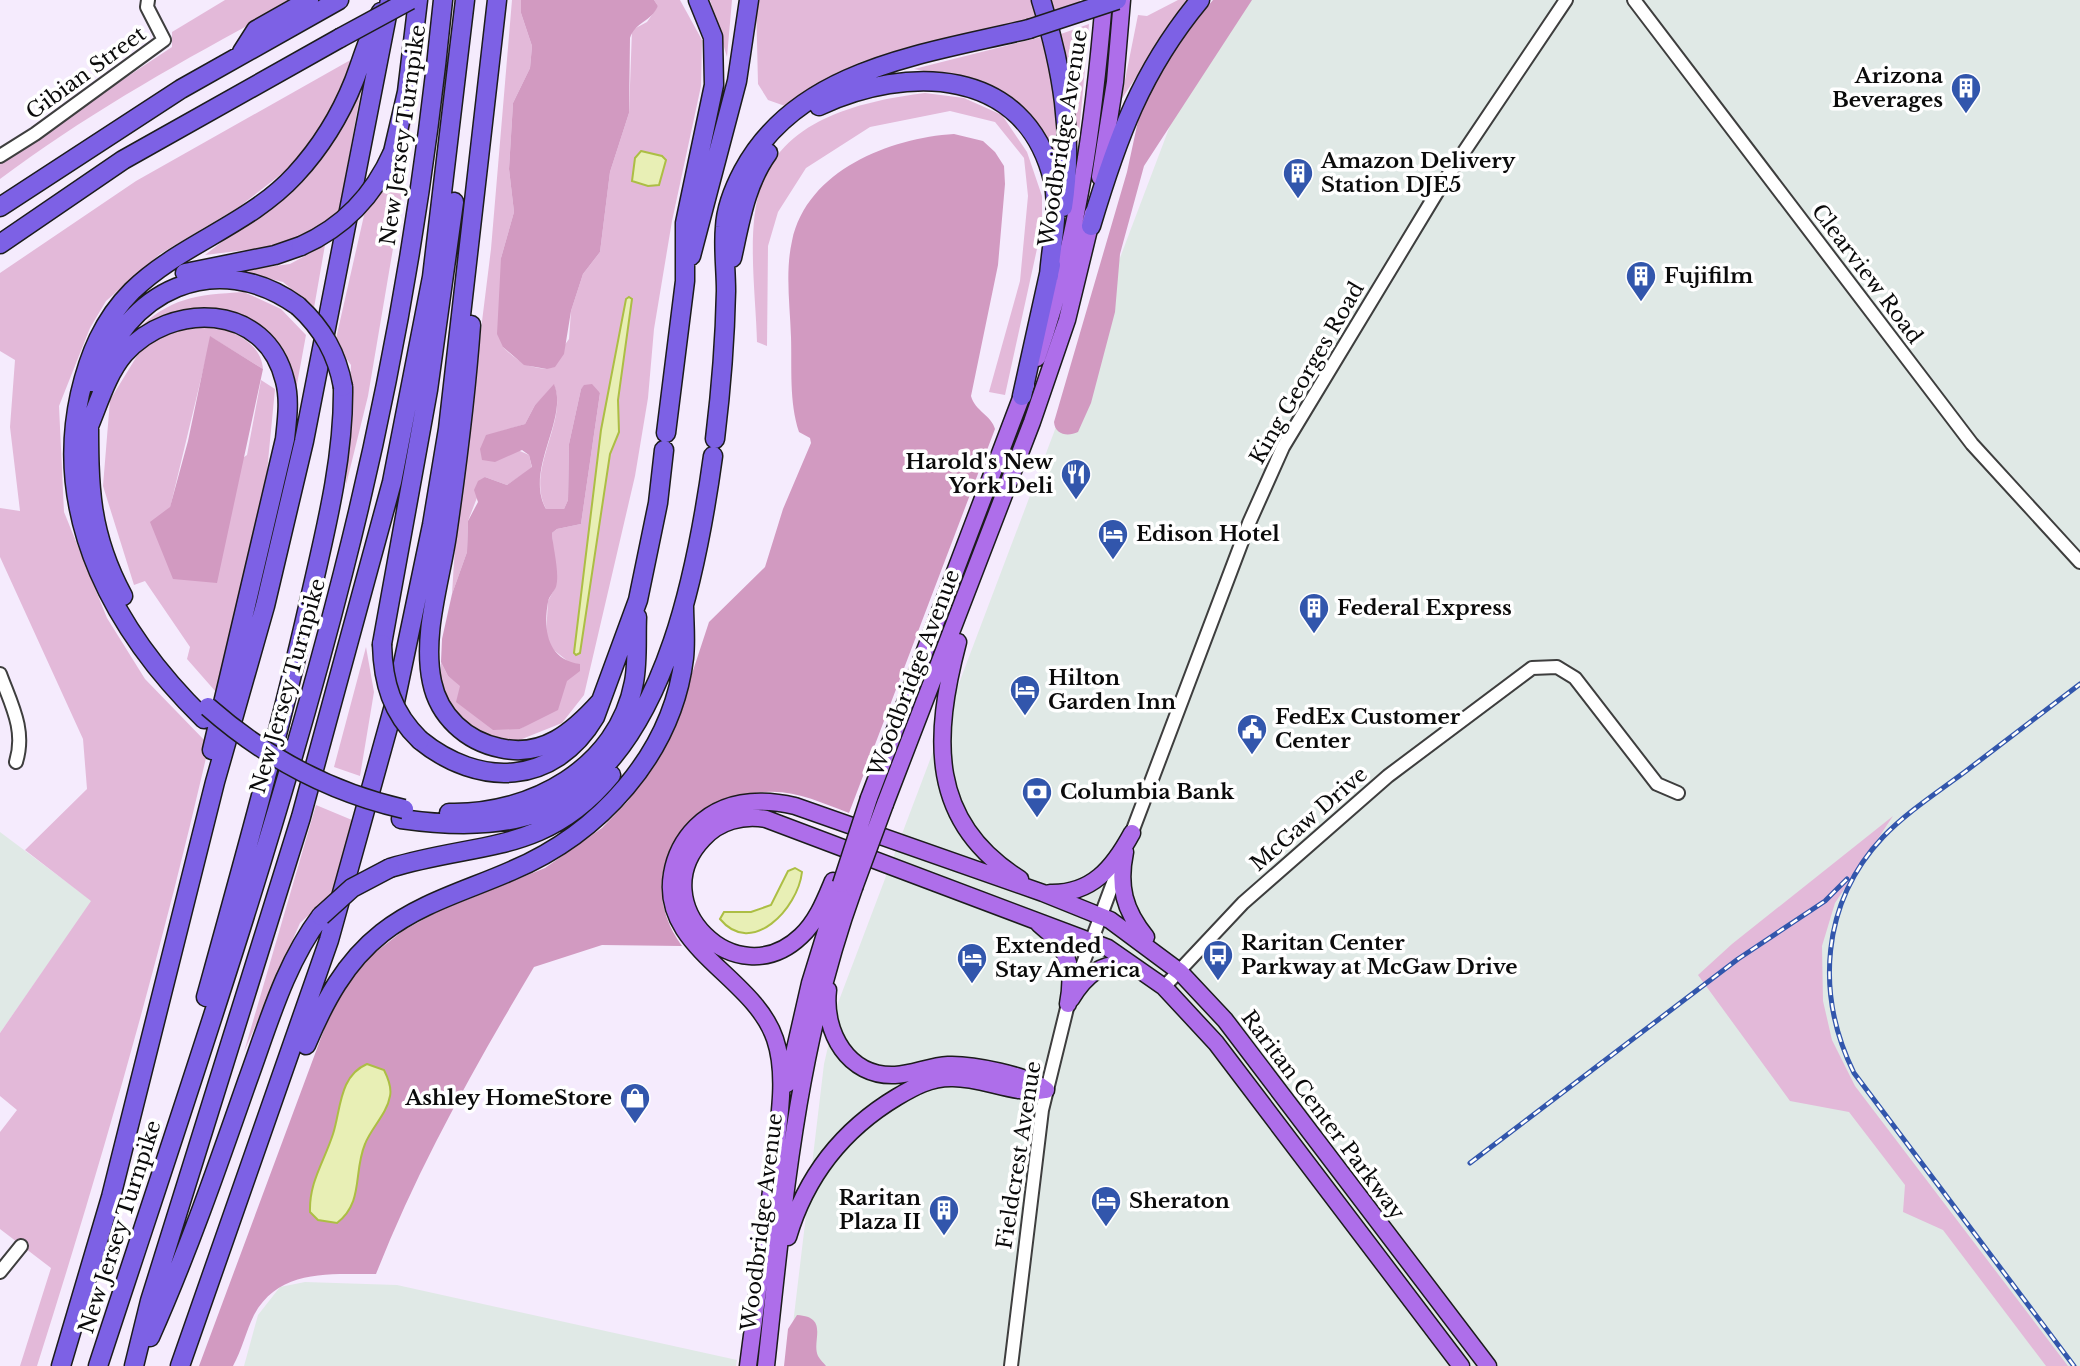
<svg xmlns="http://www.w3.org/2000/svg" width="2080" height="1366" font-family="'Libre Baskerville',serif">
<rect width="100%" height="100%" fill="#f5ebfd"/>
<path fill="#e0e9e6" d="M1248 0H2080V1366H788L824 1064 838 1003 1182 94Z
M0 832 92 901 0 1033Z
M305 1282 397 1285 737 1360 736 1366H244L258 1315 280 1287Z"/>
<path fill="#e3b9d9" d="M225 0H295C194 54 92 110 0 179V161L172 47V32Z
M512 0H521V13L532 46 530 68 513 103 509 169 514 212 501 258 503 347C517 361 527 368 547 369L569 339 571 311 583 274 600 252 610 172 629 113 632 30 647 22 658 6 654 0H680L702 40 701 86 672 221 654 329 648 398 635 476 584 695 562 723 517 741 488 738 458 718 441 686V662L448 676 520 729 536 719 570 663 550 647 546 635 548 601 556 586 552 533 557 529 581 524 600 393 585 385 581 389 569 444 568 500 564 509H546C525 470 569 420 554 385L535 405 525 424 486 436 529 455 532 468 507 485 485 477 468 521 467 552 452 594 456 531 491 249Z
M710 0H732L727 57Z
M756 0H1080L1079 7 860 62 785 106 768 100 758 84Z
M1178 0H1192L1157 45 1121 100 1138 15 1147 16Z
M1089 24 1078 145 1058 35Z
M1041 37 1055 93 1060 171 1024 109 984 83 914 69Z
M354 58 333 108 298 161 239 207 160 254 106 301 90 328 59 406 64 512 107 618 145 679 209 745C161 955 102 1161 37 1366H20L51 1268 0 1229V1132L17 1110 0 1096V1033L91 901 25 850 87 789 83 739 0 557V508L20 511 10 427 15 360 0 351V273L136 181Z
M362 85 338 217 279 246 205 255 277 199Z
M925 93 964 98 1002 115 1027 152 1042 196V226L1005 395 989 392 1020 281 1028 196 1024 158 995 122 950 111 870 127 806 168 778 212 768 246 767 346 757 342C756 296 746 229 761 186 784 118 863 101 925 93Z
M411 116 408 160 368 396 346 485 351 365 335 343 365 211 402 156Z
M325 245 314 308 283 282 237 271 290 264Z
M244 292 281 309 306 335 295 395 290 368 270 335 234 313 187 311 134 333C170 297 195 295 244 292Z
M205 322C228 330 261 340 263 369L211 337 170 508 247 455 261 380 275 389 266 482 216 692 187 659 190 647 145 581 134 585 103 486 110 400 148 338Z
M366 647 374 692 360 776 334 767Z
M316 805 352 820 332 894 300 923 244 1052Z
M1893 816 1835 903 1822 946 1823 1001 1832 1040 1855 1086 2068 1366H2046L1943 1230 1903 1212 1905 1185 1849 1112 1790 1101 1698 975 1732 944Z"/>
<path fill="#d29ac1" d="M521 0H654L658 6C651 22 635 22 630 38L629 113 610 172 600 252 583 274 571 311 564 354 555 367 547 369 524 365 503 347 497 334 501 258 514 212 509 169 513 103 530 68 532 46 521 13Z
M1213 0H1252L1144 166 1120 254 1115 312 1091 403 1078 432C1068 437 1055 435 1054 422L1127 172 1141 107 1176 44Z
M954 134 983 141 995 152 1004 166 1005 184 998 265 971 396C975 411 992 416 995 429L849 813C822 803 795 790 766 792 685 796 630 875 682 946L602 945 534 967C475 1066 418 1167 376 1274 329 1275 280 1268 254 1315 246 1331 242 1350 233 1366H199L325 1027 345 986 372 955 404 930 439 911 545 868 602 828 628 801 652 768 685 695 709 622 765 567 783 509 811 443 810 438 799 432C789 401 792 368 791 337 790 305 785 272 792 241 807 170 890 138 954 134Z
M210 336 263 369 217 583 173 579 150 522 170 507 188 441Z
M554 384C569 419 524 470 546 509H564L568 500 569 444 581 389 584 385 592 384 600 393 581 524 557 529 552 533C553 549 560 573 556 587 554 592 549 596 548 602 543 629 547 660 580 664V671L567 681 558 710 520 729 493 730 456 702 460 686 448 676 441 662 442 639 452 594 467 552 468 521 478 502 474 490 478 481 485 477 507 485 532 467 529 455 522 450 495 462 482 460 480 449 486 435 525 424 535 405Z
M797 1315C830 1317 811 1341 818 1356 820 1360 824 1363 826 1366H784L788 1329Z"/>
<path fill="#e8efb5" stroke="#acbe44" stroke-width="2" d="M641 151 662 156 666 160 659 185 648 186 632 181 635 158Z
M629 297 632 299 618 400 619 432 610 454 580 653 576 655 574 653 601 430 626 299Z
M795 868 802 872C798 908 752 958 720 919L724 912H751L771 905 788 871Z
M367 1064 384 1070C388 1078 392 1087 390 1096 387 1114 371 1128 365 1144 353 1173 364 1202 337 1223L318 1220 310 1212C309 1182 324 1162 333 1134 341 1109 339 1076 367 1064Z"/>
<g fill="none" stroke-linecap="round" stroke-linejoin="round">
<g stroke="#3e3e3e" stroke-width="16">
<path id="minor" d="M1634 0 1972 444 2080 562
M0 156 35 134 164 40 147 7 148 0
M0 674C11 704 26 730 16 762
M1129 840 1249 523 1283 447 1439 189 1566 0
M1164 987 1243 903 1388 776 1532 668 1557 667 1575 678 1657 784 1678 793
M0 1272 21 1246
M1011 1366 1042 1110 1068 1004 1120 864"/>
</g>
<g stroke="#1c1c1c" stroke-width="19">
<path id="major" d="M1100 177 1115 82 1122 0
M1037 358C1078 243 1094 121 1104 0
M958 642C933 737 928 822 1020 879
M869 798 1026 385
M885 804 1032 422 1067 320 1093 213
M1125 852C1118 886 1124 910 1146 937
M833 881C825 900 817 921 801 936 736 998 642 903 703 839 719 821 743 815 766 819L1108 948 1164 987 1216 1043 1461 1366
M1050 893C1092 894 1113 868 1132 833
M1039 924C1068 947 1075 968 1068 1004
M828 990C823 1032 848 1077 895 1075 913 1074 930 1066 948 1065 971 1064 1029 1075 1046 1090
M1071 999C1085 976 1103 959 1132 966
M787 1084 810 983 839 889
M773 1176C776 1133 789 1080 775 1039 754 976 659 948 672 874 675 856 683 840 696 827 723 800 760 798 795 806L1043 893 1110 920 1180 972 1225 1020 1488 1366
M788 1237C806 1176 842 1130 897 1097 914 1087 930 1078 951 1078 983 1077 1014 1096 1046 1090
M748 1366 774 1168
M766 1366C784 1201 797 1045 854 888"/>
</g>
<g stroke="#1c1c1c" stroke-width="21">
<path id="highway" d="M1041 0C1062 68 1074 136 1063 207
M242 52 256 30 309 0
M819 106C907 65 1025 66 1053 180 1060 209 1051 246 1049 276
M393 152 407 92 418 0
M0 207 181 89 339 0
M1091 226C1117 139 1141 71 1200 0
M0 244 123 160 340 38
M691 256 737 81 749 0
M732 258C740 222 746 183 768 153
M185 273 275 255 301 246
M471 325C466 395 457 465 447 535 440 582 422 635 432 682 439 716 466 741 500 748 543 758 573 732 600 702
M96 383C124 290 216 247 298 306
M1022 396 1051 265
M89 417C89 486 89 533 123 596
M89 426C99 402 107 374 124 354 171 301 266 302 285 381 290 400 287 420 285 439L212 750
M666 433 685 281V223L714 85 713 37 698 0
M715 439C721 390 725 341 726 291 726 269 723 248 725 227 726 207 734 188 743 171 798 68 926 54 1029 29
M382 644 428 390 454 202
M204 719C117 634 52 520 80 394 89 355 103 320 132 291 180 244 249 225 295 175 320 148 340 116 354 81 363 58 369 34 381 12
M420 740C479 788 554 786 595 717L638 600 658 503 664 450
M449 813C531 815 618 768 634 682 638 661 636 638 637 617
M401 819C457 827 522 829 571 796 668 729 698 565 713 456
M390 868C479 841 545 855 611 775
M206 997C242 867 278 738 308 607 324 536 344 461 343 387
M306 1045C324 1002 345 962 382 933 420 903 468 890 511 871 599 834 672 755 684 658 686 640 684 622 684 605
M150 1337C187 1254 217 1168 247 1082 268 1025 284 965 321 916
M61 1366 111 1197 215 782 265 606 304 441 390 0
M98 1366C184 1103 275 841 343 573 391 385 424 193 443 0
M134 1366 150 1301 301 817 392 482 432 277 465 0
M180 1366 329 940 395 702 432 525 448 429 497 0"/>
</g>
<use href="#minor" stroke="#fff" stroke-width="12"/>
<use href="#major" stroke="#ae6eea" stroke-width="16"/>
<use href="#highway" stroke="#7d61e5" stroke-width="18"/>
<g stroke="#3256ac" stroke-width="5">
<path id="rail" d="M1470 1163 1738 959 1825 901 1847 879
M2074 1366 1854 1073C1815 994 1821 903 1883 837 1907 812 1938 792 1966 771 2004 742 2042 713 2080 684"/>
</g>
<use href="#rail" stroke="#fff" stroke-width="2.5" stroke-dasharray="8" stroke-linecap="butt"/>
<g stroke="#1c1c1c" stroke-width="19" stroke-linecap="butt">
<path id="major-bridge" d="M841 884 869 798
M854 888 885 804"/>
</g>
<g stroke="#1c1c1c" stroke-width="21" stroke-linecap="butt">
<path id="highway-bridge" d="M1029 29 1117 0
M340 38 410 0
M301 246C344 227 374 195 393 152
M298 306C323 329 337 354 343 387
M382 644C383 683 392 713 420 740
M208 707C266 758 329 792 404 809
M321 916 352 888 390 868"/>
</g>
<use href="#major-bridge" stroke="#ae6eea" stroke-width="16"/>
<use href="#highway-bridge" stroke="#7d61e5" stroke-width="18"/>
</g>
<defs>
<g id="building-pin" transform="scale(1.575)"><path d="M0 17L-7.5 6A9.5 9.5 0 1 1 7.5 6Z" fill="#3256ac" stroke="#fff"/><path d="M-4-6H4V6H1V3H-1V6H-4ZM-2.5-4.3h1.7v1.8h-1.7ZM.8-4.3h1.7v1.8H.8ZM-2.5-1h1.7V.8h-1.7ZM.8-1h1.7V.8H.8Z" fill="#fff"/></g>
<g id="restaurant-pin" transform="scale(1.575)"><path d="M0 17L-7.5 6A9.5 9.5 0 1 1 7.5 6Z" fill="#3256ac" stroke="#fff"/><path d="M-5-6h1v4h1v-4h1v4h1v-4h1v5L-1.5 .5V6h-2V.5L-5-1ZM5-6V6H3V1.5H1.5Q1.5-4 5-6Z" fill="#fff"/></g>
<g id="hotel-pin" transform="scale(1.575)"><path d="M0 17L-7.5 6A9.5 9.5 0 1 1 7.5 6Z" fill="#3256ac" stroke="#fff"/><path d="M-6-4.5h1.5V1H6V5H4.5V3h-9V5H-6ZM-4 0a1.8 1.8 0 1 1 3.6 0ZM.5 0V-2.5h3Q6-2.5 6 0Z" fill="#fff"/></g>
<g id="civic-pin" transform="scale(1.575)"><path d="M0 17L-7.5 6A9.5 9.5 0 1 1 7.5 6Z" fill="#3256ac" stroke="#fff"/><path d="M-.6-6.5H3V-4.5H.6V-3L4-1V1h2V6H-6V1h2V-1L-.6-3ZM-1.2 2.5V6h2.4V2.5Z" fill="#fff"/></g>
<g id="bank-pin" transform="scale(1.575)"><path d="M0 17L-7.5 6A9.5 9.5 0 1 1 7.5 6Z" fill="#3256ac" stroke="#fff"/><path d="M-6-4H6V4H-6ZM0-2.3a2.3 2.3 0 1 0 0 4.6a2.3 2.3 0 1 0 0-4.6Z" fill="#fff"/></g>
<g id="bus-pin" transform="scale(1.575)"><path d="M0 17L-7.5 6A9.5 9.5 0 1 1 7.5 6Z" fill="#3256ac" stroke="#fff"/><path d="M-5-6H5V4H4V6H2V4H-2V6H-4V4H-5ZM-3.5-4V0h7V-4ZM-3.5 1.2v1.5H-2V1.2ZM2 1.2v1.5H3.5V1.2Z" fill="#fff"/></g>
<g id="shop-pin" transform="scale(1.575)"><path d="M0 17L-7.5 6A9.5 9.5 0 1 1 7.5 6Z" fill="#3256ac" stroke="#fff"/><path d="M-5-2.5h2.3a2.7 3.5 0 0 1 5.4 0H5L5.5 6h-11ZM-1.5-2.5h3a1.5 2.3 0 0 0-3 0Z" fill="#fff"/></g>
</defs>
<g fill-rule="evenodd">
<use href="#building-pin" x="1966" y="88"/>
<use href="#building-pin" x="1298" y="173"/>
<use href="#building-pin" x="1641" y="276"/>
<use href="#restaurant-pin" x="1076" y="474"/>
<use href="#hotel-pin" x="1113" y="534"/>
<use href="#building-pin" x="1314" y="608"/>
<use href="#hotel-pin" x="1025" y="690"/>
<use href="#civic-pin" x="1252" y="729"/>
<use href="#bank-pin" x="1037" y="792"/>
<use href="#bus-pin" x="1218" y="955"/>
<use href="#hotel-pin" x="972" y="958"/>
<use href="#shop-pin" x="635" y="1098"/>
<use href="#hotel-pin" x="1106" y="1201"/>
<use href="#building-pin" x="944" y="1210"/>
</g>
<g text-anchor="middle" stroke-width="7" stroke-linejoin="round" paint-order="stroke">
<g font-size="21" fill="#0b0b0b" stroke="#fff">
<text transform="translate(86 73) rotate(-36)" y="7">Gibian Street</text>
<text transform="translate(403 135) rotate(-82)" y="7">New Jersey Turnpike</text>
<text transform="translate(1063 138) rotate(-81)" y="7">Woodbridge Avenue</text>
<text transform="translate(1867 274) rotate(53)" y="7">Clearview Road</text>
<text transform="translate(1307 373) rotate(-60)" y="7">King Georges Road</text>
<text transform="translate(914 673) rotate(-69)" y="7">Woodbridge Avenue</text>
<text transform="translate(288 686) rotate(-74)" y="7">New Jersey Turnpike</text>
<text transform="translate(1309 819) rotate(-41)" y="7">McGaw Drive</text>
<text transform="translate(1323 1115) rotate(53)" y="7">Raritan Center Parkway</text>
<text transform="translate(1019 1155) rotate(-81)" y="7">Fieldcrest Avenue</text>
<text transform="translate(762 1222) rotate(-83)" y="7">Woodbridge Avenue</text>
<text transform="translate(120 1227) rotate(-72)" y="7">New Jersey Turnpike</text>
</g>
<g font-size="21" font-weight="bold" fill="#0b0b0b" stroke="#fff" text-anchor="start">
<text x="1943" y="83" text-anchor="end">Arizona<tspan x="1943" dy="24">Beverages</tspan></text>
<text x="1321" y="168">Amazon Delivery<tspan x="1321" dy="24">Station DJE5</tspan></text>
<text x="1664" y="283">Fujifilm</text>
<text x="1053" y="469" text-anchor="end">Harold's New<tspan x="1053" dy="24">York Deli</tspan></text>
<text x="1136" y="541">Edison Hotel</text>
<text x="1337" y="615">Federal Express</text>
<text x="1048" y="685">Hilton<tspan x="1048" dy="24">Garden Inn</tspan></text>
<text x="1275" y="724">FedEx Customer<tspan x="1275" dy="24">Center</tspan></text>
<text x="1060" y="799">Columbia Bank</text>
<text x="1241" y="950">Raritan Center<tspan x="1241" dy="24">Parkway at McGaw Drive</tspan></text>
<text x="995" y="953">Extended<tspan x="995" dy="24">Stay America</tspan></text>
<text x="612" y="1105" text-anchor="end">Ashley HomeStore</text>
<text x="921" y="1205" text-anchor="end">Raritan<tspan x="921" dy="24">Plaza II</tspan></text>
<text x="1129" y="1208">Sheraton</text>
</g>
</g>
</svg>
